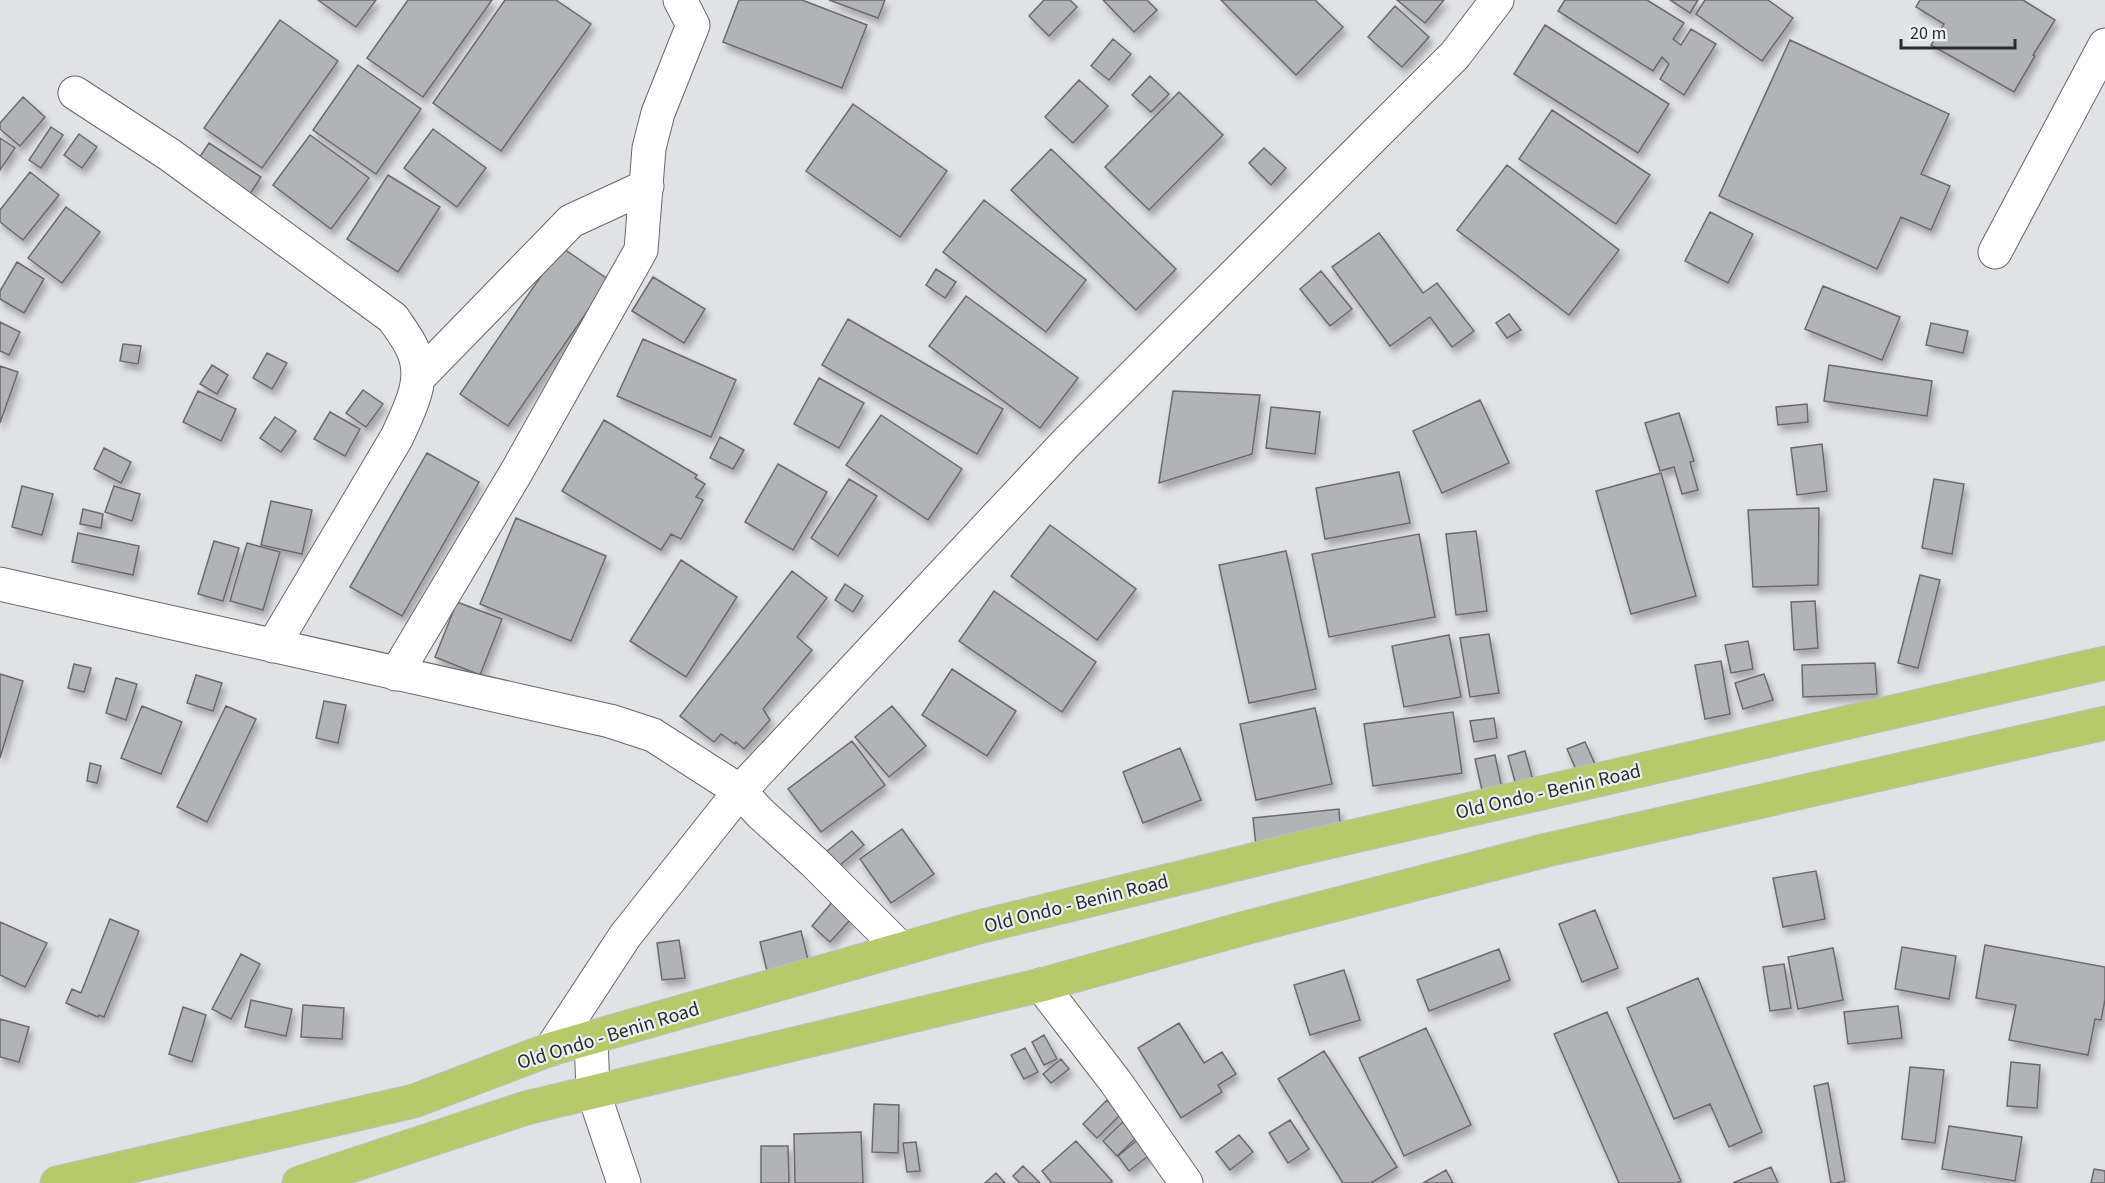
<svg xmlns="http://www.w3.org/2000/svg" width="2105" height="1183" font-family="'Source Sans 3',sans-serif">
<defs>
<filter id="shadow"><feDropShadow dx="3.5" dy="6" stdDeviation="3" flood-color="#0004"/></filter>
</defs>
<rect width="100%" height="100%" fill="#e1e2e6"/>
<path fill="#b2b3b7" stroke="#6a6b6e" stroke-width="1.5" filter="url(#shadow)" d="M318 0H376L356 27Z
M408 0H492L423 97 367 58Z
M505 0H556L591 24 501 151 433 103Z
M739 0H802L867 25 842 88 723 42Z
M829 0H885L878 18Z
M1044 0H1070L1077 7 1049 36 1029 16Z
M1103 0H1147L1157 10 1134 32Z
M1221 0H1315L1343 27 1296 75Z
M1397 0H1444L1425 23Z
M1565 0H1647L1684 23 1673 39 1681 45 1691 29 1716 44 1684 95 1660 79 1669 64 1662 57 1653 71 1558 11Z
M1670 0H1698L1690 13Z
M1705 0H1768L1793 18 1762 61 1696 14Z
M1920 0H2023L2055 20 2033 55 2035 56 2014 92 1931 45 1944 24 1916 7Z
M1395 6 1429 37 1402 67 1368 37Z
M280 20 338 61 262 168 204 128Z
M1545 25 1669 104 1638 153 1514 74Z
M1113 39 1131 54 1109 80 1091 66Z
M1790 40 1949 114 1921 174 1950 186 1931 230 1901 217 1877 269 1719 196Z
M358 65 421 109 376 174 313 130Z
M1150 76 1169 94 1151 112 1132 95Z
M1079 80 1108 106 1073 143 1045 117Z
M1179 92 1223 135 1149 210 1105 167Z
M23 97 45 117 20 146 0 129V123Z
M853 104 947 171 900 237 806 171Z
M1552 110 1650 175 1616 224 1519 159Z
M51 127 63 135 41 168 29 160Z
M433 129 486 168 457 207 404 168Z
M79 134 97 147 82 168 64 155Z
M310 135 369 178 331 229 273 185Z
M0 138 15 148 0 170Z
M209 143 261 177 250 194 197 161Z
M1264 148 1286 168 1271 185 1249 163Z
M1051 149 1176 269 1136 310 1011 190Z
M1507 165 1619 250 1569 315 1457 230Z
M30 172 59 195 23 240 0 222V210Z
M388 175 440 207 398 272 347 239Z
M984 200 1086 280 1046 332 943 252Z
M66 207 100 232 62 283 28 258Z
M1710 212 1753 234 1728 283 1685 261Z
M1379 233 1423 293 1437 283 1474 331 1452 347 1430 317 1390 346 1332 267Z
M561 247 609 280 508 426 460 394Z
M17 262 44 279 24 313 0 299V291Z
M936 269 956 282 945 298 926 285Z
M1321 271 1352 309 1330 326 1300 289Z
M653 277 705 309 684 343 632 311Z
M1823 286 1900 317 1882 360 1805 329Z
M966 296 1078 378 1040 428 929 346Z
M1509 314 1521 330 1507 338 1496 323Z
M848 319 1003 409 977 454 822 365Z
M0 322 20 332 9 355 0 351Z
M1931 323 1968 331 1963 353 1926 345Z
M643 339 736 380 711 437 617 396Z
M123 344 141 346 138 364 120 361Z
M267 353 287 363 272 389 253 378Z
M212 365 228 375 217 394 200 384Z
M1829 365 1932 381 1927 416 1824 401Z
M0 366 18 372 0 423Z
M819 378 864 403 839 448 794 424Z
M363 390 383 404 366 427 346 413Z
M198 391 236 409 221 441 183 422Z
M1173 391 1260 395 1252 454 1159 483Z
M1480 400 1509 463 1442 493 1413 431Z
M1807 404 1808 422 1778 425 1776 407Z
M1271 407 1320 412 1315 454 1266 448Z
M330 412 360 429 345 456 314 439Z
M1679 413 1694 461 1690 462 1698 490 1682 494 1674 467 1660 471 1645 423Z
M881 415 962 469 928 520 846 465Z
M275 417 296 431 281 452 260 438Z
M604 420 697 475 695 478 705 484 696 497 703 500 681 539 671 534 661 550 562 491Z
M720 437 744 450 733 469 710 458Z
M1822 444 1827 491 1797 495 1791 448Z
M104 448 131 462 121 483 94 469Z
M427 453 479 482 402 616 350 587Z
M778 464 827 492 793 550 745 522Z
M1399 472 1410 523 1325 539 1316 488Z
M1661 473 1696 596 1631 614 1596 491Z
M849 479 877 496 838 556 811 538Z
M1934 479 1964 484 1952 554 1922 548Z
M22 486 53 494 42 535 12 527Z
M114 486 140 494 132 521 105 512Z
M271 501 312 510 302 554 261 545Z
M1819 508 1818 585 1753 587 1748 510Z
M83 509 103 514 101 528 80 524Z
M516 518 606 556 571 641 480 604Z
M1050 525 1136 589 1097 640 1011 576Z
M1476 531 1487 611 1456 615 1446 534Z
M78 533 139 546 133 575 72 562Z
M1419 534 1435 617 1329 637 1312 554Z
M214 541 239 548 223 601 198 594Z
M247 543 280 552 263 610 230 601Z
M1286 551 1316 689 1249 703 1219 565Z
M681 560 737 597 686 677 630 641Z
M792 571 827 598 797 637 812 650 763 709 770 720 744 749 736 742 735 744 721 734 714 742 680 716Z
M1920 575 1940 580 1918 668 1898 663Z
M845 584 863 596 853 612 835 600Z
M994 591 1096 662 1062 712 959 641Z
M1815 601 1818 648 1794 650 1791 602Z
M457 602 502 619 480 675 435 657Z
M1489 634 1499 693 1470 697 1460 638Z
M1449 635 1461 697 1404 707 1392 646Z
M1748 641 1753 669 1731 673 1725 645Z
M1721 661 1730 714 1705 719 1695 665Z
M1875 663 1877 694 1803 697 1802 665Z
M74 664 91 668 84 692 68 688Z
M952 669 1016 711 987 756 922 715Z
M0 674 23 681 0 758Z
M1764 674 1773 700 1743 709 1735 683Z
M196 675 222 683 213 711 187 703Z
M116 678 137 684 126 720 106 713Z
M324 701 346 705 338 743 316 738Z
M142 706 182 722 161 774 121 758Z
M226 706 256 719 207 822 177 807Z
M892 706 926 746 889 777 855 737Z
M1315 708 1332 784 1256 800 1240 724Z
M1453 712 1462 773 1373 786 1364 724Z
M1494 718 1497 738 1474 742 1470 721Z
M852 741 885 785 821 832 788 789Z
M1585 742 1595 764 1577 772 1567 749Z
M1180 748 1201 800 1143 823 1123 772Z
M1525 751 1534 784 1517 789 1508 756Z
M1495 755 1503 794 1484 799 1475 759Z
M90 763 101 766 97 783 87 781Z
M1339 809 1341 838 1256 846 1253 818Z
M902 829 934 874 891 903 860 859Z
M852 831 864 845 840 865 827 851Z
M1816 871 1825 919 1783 927 1773 878Z
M833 901 852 918 830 942 812 926Z
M1595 910 1618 968 1582 982 1559 924Z
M110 919 139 931 104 1017 99 1015 98 1017 66 1003 72 989 81 993Z
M0 922 47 943 25 987 0 975Z
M801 931 808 960 767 971 760 942Z
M679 940 685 978 662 980 657 943Z
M1985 945 2105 967V1000L2101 1020 2095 1019 2088 1055 2009 1040 2016 1005 1976 998Z
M1902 947 1956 956 1949 999 1895 989Z
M1833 948 1843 1000 1798 1009 1788 957Z
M1499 949 1510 980 1429 1011 1417 980Z
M241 954 260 964 231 1019 212 1009Z
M1784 964 1791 1008 1770 1011 1763 967Z
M1344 970 1360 1020 1310 1035 1294 985Z
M1698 978 1762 1132 1729 1147 1710 1104 1674 1119 1627 1008Z
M251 1000 292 1009 286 1036 245 1027Z
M303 1005 344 1008 342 1039 301 1037Z
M1898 1006 1902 1038 1848 1044 1844 1012Z
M183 1007 206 1015 192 1062 169 1054Z
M1607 1012 1681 1181 1676 1183H1619L1554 1034Z
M0 1019 29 1027 19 1062 0 1057Z
M1179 1023 1204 1063 1222 1052 1236 1074 1218 1085 1222 1092 1181 1118 1138 1048Z
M1426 1028 1471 1125 1404 1156 1359 1058Z
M1044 1035 1057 1059 1044 1065 1032 1042Z
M1025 1048 1038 1072 1024 1079 1011 1055Z
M1324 1051 1397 1167 1371 1183H1343L1278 1079Z
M1061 1059 1069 1069 1051 1083 1043 1074Z
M2011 1062 2040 1065 2037 1108 2007 1106Z
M1910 1067 1944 1070 1935 1143 1902 1139Z
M1828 1083 1845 1181 1835 1183H1831L1814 1086Z
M1107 1100 1121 1114 1097 1138 1083 1124Z
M874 1104 899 1105 898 1153 872 1152Z
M1128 1117 1142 1132 1117 1156 1103 1141Z
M1290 1120 1309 1149 1288 1163 1269 1133Z
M1949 1126 2022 1137 2015 1181 1942 1169Z
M861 1132 863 1183H795L794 1134Z
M1239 1135 1253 1152 1230 1170 1216 1152Z
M1140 1138 1152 1153 1129 1171 1118 1156Z
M1076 1141 1112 1181 1110 1183H1052L1042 1171Z
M916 1142 920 1171 907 1172 903 1143Z
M761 1146H788L789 1183H761Z
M1023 1166 1040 1183H1020L1013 1176Z
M1771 1167 1778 1183H1733Z
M2094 1169 2105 1171V1183H2091Z
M1446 1170 1453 1183H1423Z
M996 1173 1005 1183H985Z"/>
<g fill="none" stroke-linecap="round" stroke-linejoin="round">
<g stroke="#67686b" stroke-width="35">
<path id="minor" d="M75 93 170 155 393 318C399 327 406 336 411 346 428 377 410 408 397 437L273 646
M1995 252 2105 45
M420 376 571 221 647 186
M0 584 610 721 653 735 740 791 760 813 814 862 901 949
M396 674 517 471 641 250 649 148 658 113 693 25 680 0
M1041 985 1115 1081 1186 1183
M591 1038 593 1091 624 1183
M551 1049 625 936 740 791 1067 442 1455 55 1497 0"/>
</g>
<g stroke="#bfbfc0" stroke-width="35">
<path id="major" d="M57 1183 414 1101 551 1049 979 927 1294 850 2105 663
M299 1183 526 1108 1041 985 1245 928 1547 850 2105 723"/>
</g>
<use href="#minor" stroke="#fff" stroke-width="33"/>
<use href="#major" stroke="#b6c96b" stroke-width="33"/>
</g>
<g text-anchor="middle" stroke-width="4.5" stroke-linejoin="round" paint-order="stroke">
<g font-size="20" fill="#2a2b2c" stroke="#eeeff3">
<text transform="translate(1548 791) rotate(-13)" y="7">Old Ondo - Benin Road</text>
<text transform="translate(1076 903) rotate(-14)" y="7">Old Ondo - Benin Road</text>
<text transform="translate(608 1035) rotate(-17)" y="7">Old Ondo - Benin Road</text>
</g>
</g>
<path d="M1901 39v9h114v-9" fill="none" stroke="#2a2b2c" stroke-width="3"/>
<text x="1910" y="39" font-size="18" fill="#2a2b2c" stroke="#eeeff3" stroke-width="4.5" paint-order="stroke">20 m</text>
</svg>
